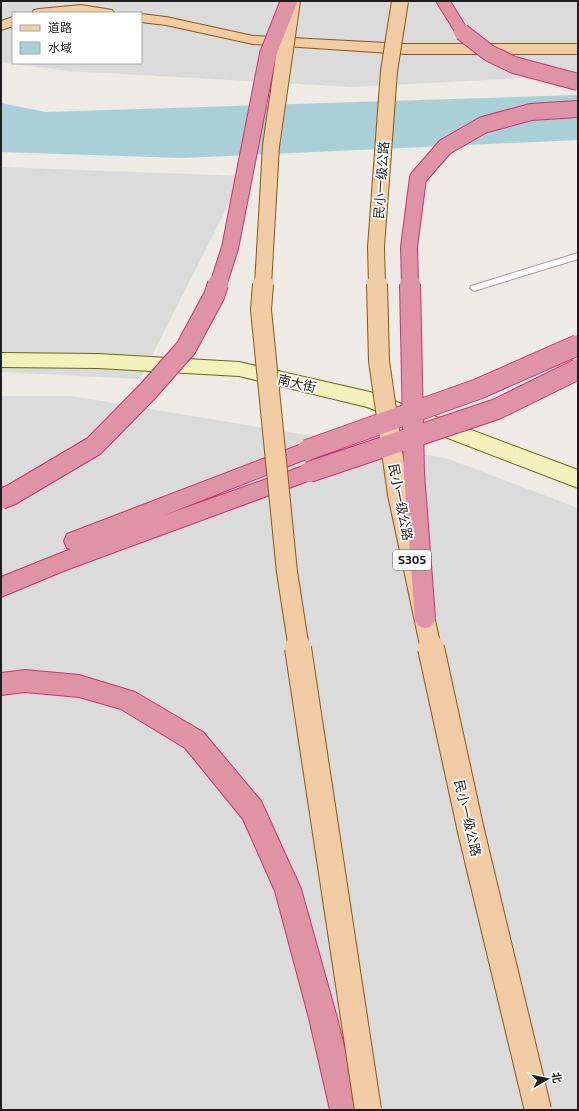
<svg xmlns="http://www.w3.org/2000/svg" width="579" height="1111" font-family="'Exo 2','Noto Sans SC',sans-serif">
<rect width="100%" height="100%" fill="#eeeae5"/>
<path fill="#dcdbdb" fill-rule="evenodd" d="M1 1H578V75L353 87 68 71 1 62ZM13 13H141V63H13Z
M1 167 243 176 140 379 1 372Z
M1 396H71L446 458 578 508V1110H1Z"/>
<path fill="#a9d0d7" d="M578 95V140L182 158 1 152V103L46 112Z"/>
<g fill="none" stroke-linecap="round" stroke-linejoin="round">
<g stroke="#9f9f9f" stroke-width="2">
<path id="lane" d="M578 253V259L474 291 470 288 471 286Z"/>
</g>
<g stroke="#666a0f" stroke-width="2">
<path id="secondary" d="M1 353 98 354 239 362 370 392 578 470V488L367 407 239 376 98 368 1 367Z"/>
</g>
<g stroke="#89590f" stroke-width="2">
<path id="primary" d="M81 5 112 10 114 13H32L34 10 39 9Z
M141 14 166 17 253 36 405 44H578V54H405L253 44 166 25 141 22Z
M13 17V26L1 30V21Z"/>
</g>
<g stroke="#c83570" stroke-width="2">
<path id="highway" d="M436 1H450L469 32 467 35 462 36 457 35Z
M307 442 314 444 317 450 314 456 162 516 309 464 316 466 319 472 316 478 66 570 1 597V577L71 549 67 548 64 541 67 534Z
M25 670 79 675 135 692 203 732 261 801 301 889 337 1018 360 1110H330L309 1018 275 891 243 819 185 748 121 709 79 697 25 692 1 695V673Z"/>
</g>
<use href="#lane" fill="#fff" fill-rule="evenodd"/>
<use href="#secondary" fill="#f3f2bd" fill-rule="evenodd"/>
<use href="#primary" fill="#f2cca5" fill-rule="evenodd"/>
<use href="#highway" fill="#de94a6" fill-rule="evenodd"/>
<g stroke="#89590f" stroke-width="18" stroke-linecap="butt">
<path id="primary-bridge-far2" d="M263 285 271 146 292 1
M377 285 376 247 389 71 400 1"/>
</g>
<g stroke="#89590f" stroke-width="22" stroke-linecap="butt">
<path id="primary-bridge-far1" d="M263 284 261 310 287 572 299 649
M377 284 379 361 398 494 431 649"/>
</g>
<g stroke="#89590f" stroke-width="28" stroke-linecap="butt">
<path id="primary-bridge" d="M298 648 368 1110
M431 648 471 831 538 1110"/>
</g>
<g stroke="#c83570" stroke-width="18" stroke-linecap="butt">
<path id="highway-bridge-far1" d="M462 32 489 53 514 65 578 82
M218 285 230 248 268 54 289 1
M410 285 409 247 418 178 445 147 483 125 531 112 578 109"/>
</g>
<g stroke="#c83570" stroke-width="22" stroke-linecap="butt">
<path id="highway-bridge" d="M410 284 414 473 425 618
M307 450 478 389 578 345
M309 472 497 409 578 369
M1 499 11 495 94 446 148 391 186 348 214 296 218 284"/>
</g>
<use href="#primary-bridge-far2" stroke="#f2cca5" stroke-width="16"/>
<use href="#primary-bridge-far1" stroke="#f2cca5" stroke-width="20"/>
<use href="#primary-bridge" stroke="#f2cca5" stroke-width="26"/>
<use href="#highway-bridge-far1" stroke="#de94a6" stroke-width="16"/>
<use href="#highway-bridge" stroke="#de94a6" stroke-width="20"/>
</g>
<g text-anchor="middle" stroke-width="3.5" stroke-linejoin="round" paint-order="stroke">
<rect fill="#fff" stroke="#626262" stroke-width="1" x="393" y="550" width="38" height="20" rx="3"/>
<g font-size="12" font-weight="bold" fill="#1e1e1e">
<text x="412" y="564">S305</text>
</g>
<g font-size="13" fill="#1e1e1e" stroke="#fff">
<text transform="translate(381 180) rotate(-86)" y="5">民小一级公路</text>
<text transform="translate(297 383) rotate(13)" y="5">南大街</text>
<text transform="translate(401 502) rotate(79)" y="5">民小一级公路</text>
<text transform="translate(468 818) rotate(77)" y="5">民小一级公路</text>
</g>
</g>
<rect width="579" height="1111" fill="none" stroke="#1e1e1e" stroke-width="4"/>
<rect x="12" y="12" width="130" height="52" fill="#ffffff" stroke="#a5a5a5"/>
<rect x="20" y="25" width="20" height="6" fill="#f2cca5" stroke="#a5a5a5"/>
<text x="48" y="32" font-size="12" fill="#1e1e1e">道路</text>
<rect x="20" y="42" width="20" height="12" fill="#a9d0d7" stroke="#a5a5a5"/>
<text x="48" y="52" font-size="12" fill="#1e1e1e">水域</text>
<g transform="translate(547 1079) rotate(81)" stroke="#ffffff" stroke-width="3" paint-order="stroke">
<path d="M0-3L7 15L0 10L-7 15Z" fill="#1e1e1e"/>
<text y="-6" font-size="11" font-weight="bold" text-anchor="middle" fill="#1e1e1e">北</text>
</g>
</svg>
